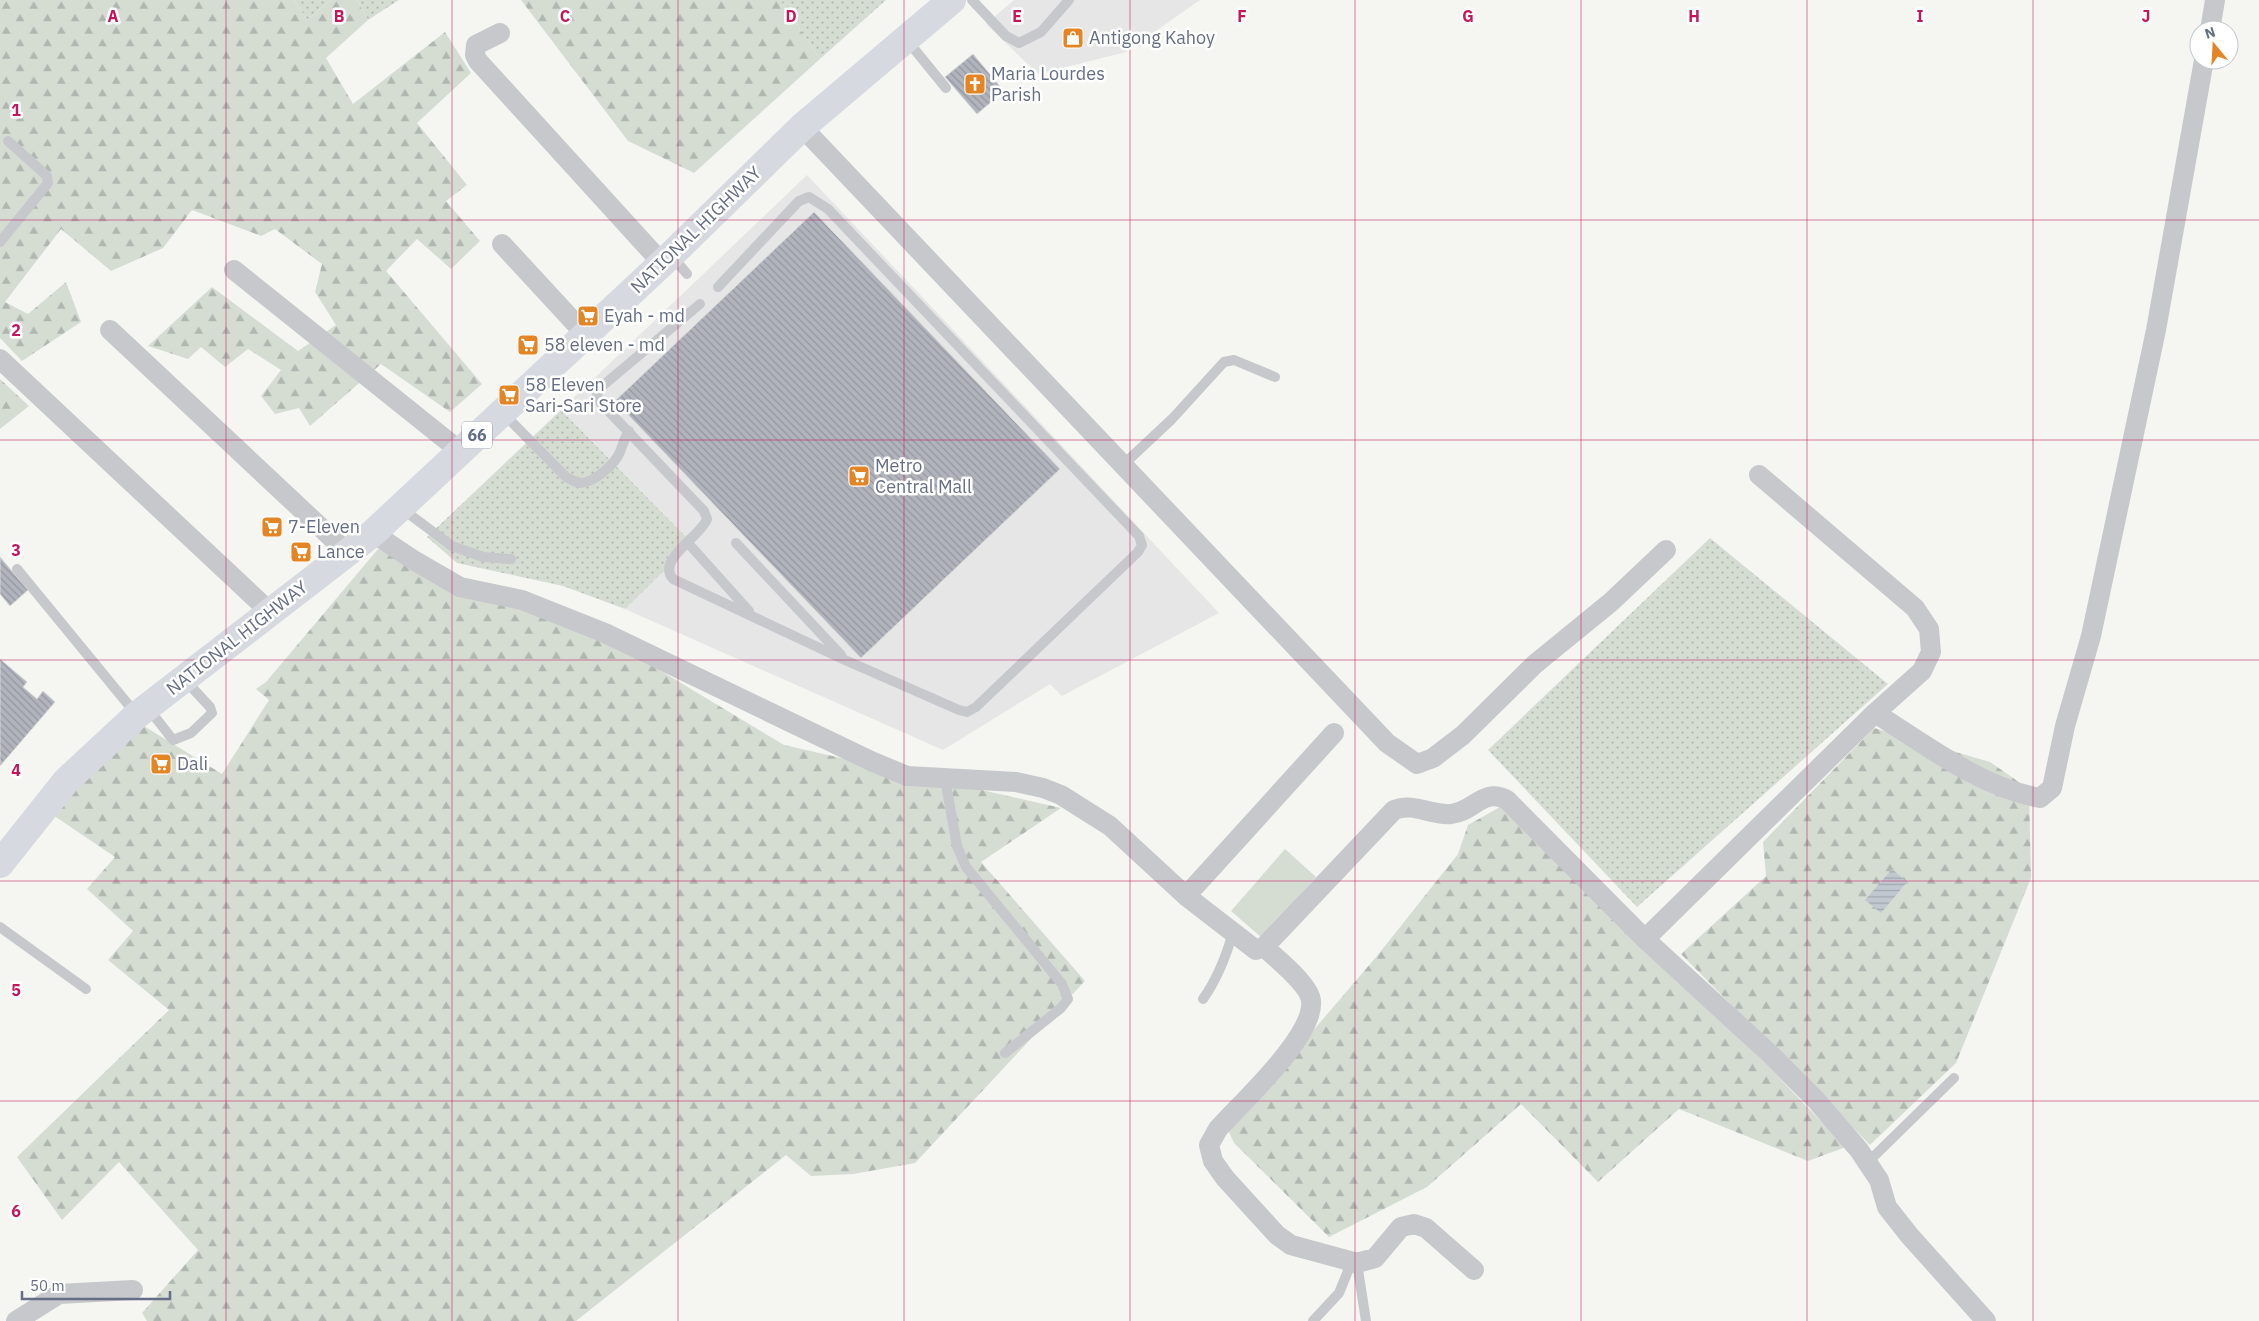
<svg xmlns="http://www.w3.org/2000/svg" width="2259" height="1321" font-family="'IBM Plex Sans',sans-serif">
<defs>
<pattern id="grass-dots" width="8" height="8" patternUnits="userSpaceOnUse" patternTransform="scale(1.25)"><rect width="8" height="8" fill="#d5ddd3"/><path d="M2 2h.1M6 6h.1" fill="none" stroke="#b0b7b1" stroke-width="1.8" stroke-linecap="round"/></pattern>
<pattern id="forest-firs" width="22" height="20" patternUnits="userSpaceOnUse" patternTransform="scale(1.25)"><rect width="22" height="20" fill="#d5ddd3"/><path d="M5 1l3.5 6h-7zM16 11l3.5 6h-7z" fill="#b0b7b1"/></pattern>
<pattern id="water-rules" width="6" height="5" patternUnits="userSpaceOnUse" patternTransform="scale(1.25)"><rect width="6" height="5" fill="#c2c8d0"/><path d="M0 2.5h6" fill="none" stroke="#a1a7ae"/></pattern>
<pattern id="building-back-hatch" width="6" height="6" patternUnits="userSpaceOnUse" patternTransform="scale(1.25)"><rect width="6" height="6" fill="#b1b4bc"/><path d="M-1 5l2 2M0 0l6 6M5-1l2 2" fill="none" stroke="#94979e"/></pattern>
</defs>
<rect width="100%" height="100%" fill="#f5f6f2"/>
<path fill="#e6e6e6" d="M1014 0H1200L1126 52 1038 74 986 24Z
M807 175 943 319 1219 613 1062 696 1050 684 943 750 625 609 692 543 561 410Z"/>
<path fill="url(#grass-dots)" d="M294 0H331L307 20Z
M357 0H399L368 20Z
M780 0H886L820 59Z
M561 410 692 543 625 609 563 586 457 563 427 537Z
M1710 538 1888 684 1637 907 1488 750Z"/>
<path fill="url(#forest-firs)" d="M0 0H294L307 20 331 0H357L368 20 326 58 353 104 445 32 471 73 417 123 467 185 446 201 480 241 451 269 417 239 386 271 482 384 450 412 381 364 310 426 299 408 275 414 261 396 281 370 248 349 225 367 201 347 188 359 148 346 212 287 298 351 336 325 315 292 322 264 275 229 261 236 192 210 163 248 111 271 61 229 5 302 28 314 66 282 81 322 22 361 0 338Z
M521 0H780L820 59 694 173 628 141Z
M0 379 29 406 0 429Z
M378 549 593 630 784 745 1061 808 981 862 1085 981 915 1163 853 1174 811 1176 786 1155 576 1321H147L142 1313 198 1250 119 1162 62 1220 17 1157 169 1010 108 960 133 931 87 889 115 857 47 811 139 723 222 774 269 700 256 689 266 682Z
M1874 728 1990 762 2029 789 2031 878 1956 1063 1870 1145 1681 954 1766 876 1763 842Z
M1500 807 1760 1058 1846 1147 1808 1161 1679 1109 1598 1182 1521 1104 1427 1187 1329 1237 1234 1143 1228 1130 1377 956 1458 854 1468 825Z"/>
<path fill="#d5ddd3" d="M1285 849 1316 877 1262 938 1231 911Z"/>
<path fill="url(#water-rules)" d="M1892 869 1907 882 1881 913 1865 900Z"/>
<path fill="url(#building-back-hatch)" stroke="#d7d7d5" d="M973 54 1004 91 977 114 945 77Z
M814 212 1060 469 861 658 615 401Z
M0 557 28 590 10 606 0 594Z
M0 659 27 682 23 687 37 699 43 691 55 702 0 766Z"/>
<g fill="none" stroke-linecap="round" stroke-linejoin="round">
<path stroke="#c6c8cc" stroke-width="10" d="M972 0 1006 36 1019 43 1041 32 1069 0
M906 39 946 88
M0 242 48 183 47 176 8 141
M672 256 687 274
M700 304 600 388 596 398 704 511 707 519C701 536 656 560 673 579L845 660 959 710 967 712 976 707 1138 552 1142 545 1139 536 828 209 809 197 799 201 718 287
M504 414 566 477C570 479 575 482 580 483 594 483 615 464 620 452 623 444 624 439 629 431
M1124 464 1172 419 1224 362 1234 360 1275 377
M401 508 452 546 483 557 511 559
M688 543 749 611
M736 543 841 655
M17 569 136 714
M148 708 173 740 191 733 212 713 210 707 184 679
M945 779 957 846 966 867 1062 984 1068 999 1061 1008 1005 1053
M0 927 86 989
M1203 999C1218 978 1226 957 1233 932
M1867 1163 1954 1078
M1357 1263 1366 1321
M1313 1321 1339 1293 1352 1261"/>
<path stroke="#c6c8cc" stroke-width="20" d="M2210 30 2215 0
M500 33 476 45 475 55 478 61 662 263
M802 127 1387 743 1417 764 1433 758 1463 735 1535 664 1611 602 1666 550
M502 244 586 335
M234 270 460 451
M110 330 348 553
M0 359 269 611
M373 533 415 561 460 587 522 600 605 633 871 761 907 776 1016 782 1043 788 1061 795 1110 826 1186 896 1256 950 1264 947 1394 810C1414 802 1431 816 1451 814 1474 812 1483 787 1507 800L1645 939 1768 1052 1816 1100 1859 1150 1879 1180 1887 1207 1909 1235 1986 1321
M1875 713C1926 745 1980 787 2040 798L2052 788 2065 726 2091 636 2156 330 2204 60
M1186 896 1334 733
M1645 939 1875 713 1922 671 1931 652 1929 629 1915 608 1759 475
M1264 947C1276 958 1310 985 1311 1001 1315 1036 1241 1103 1218 1129L1209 1145 1213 1161 1225 1178 1277 1235 1291 1245 1357 1263 1375 1258 1401 1227 1414 1224 1426 1228 1474 1270
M16 1321 59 1294 133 1290"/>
<path stroke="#d6d9df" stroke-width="28" d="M0 864 66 781 137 715 373 533 671 255 802 127 952 0"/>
</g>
<path fill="none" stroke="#c2185b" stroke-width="1" stroke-opacity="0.55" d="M226 0V1321M452 0V1321M678 0V1321M904 0V1321M1130 0V1321M1355 0V1321M1581 0V1321M1807 0V1321M2033 0V1321M0 220H2259M0 440H2259M0 660H2259M0 881H2259M0 1101H2259"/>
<defs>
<g id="shop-square" transform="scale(1.125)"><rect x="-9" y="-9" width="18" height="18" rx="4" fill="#e38425" stroke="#fff"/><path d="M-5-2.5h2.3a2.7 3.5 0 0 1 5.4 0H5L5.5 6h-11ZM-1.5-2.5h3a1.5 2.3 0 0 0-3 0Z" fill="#fff"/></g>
<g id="church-square" transform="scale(1.125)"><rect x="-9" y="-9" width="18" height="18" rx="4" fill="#e38425" stroke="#fff"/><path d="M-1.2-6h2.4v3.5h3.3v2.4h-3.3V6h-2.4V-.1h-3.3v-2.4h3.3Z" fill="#fff"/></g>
<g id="supermarket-square" transform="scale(1.125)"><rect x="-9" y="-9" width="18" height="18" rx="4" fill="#e38425" stroke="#fff"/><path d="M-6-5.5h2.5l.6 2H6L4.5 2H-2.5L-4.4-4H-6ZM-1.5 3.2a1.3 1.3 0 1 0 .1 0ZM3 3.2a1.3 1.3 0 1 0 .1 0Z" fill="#fff"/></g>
</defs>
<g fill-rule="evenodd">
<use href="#shop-square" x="1073" y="38"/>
<use href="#church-square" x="975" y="84"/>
<use href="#supermarket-square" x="588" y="316"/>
<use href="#supermarket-square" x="528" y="345"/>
<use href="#supermarket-square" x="509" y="395"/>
<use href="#supermarket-square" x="859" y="476"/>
<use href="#supermarket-square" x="272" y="527"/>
<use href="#supermarket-square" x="301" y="552"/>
<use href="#supermarket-square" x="161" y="764"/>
</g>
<g text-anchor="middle" stroke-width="5" stroke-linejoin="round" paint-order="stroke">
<rect fill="#fff" stroke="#939aa9" stroke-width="1" x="462" y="421.5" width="30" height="27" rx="4"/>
<g font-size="16" font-weight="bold" fill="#656e84">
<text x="477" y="441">66</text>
</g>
<g font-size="18" fill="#656e84" stroke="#fff" text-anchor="start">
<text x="1089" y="44">Antigong Kahoy</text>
<text x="991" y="80">Maria Lourdes<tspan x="991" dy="21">Parish</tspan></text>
<text x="604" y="322">Eyah - md</text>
<text x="544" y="351">58 eleven - md</text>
<text x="525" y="391">58 Eleven<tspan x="525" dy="21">Sari-Sari Store</tspan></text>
<text x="875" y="472">Metro<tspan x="875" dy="21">Central Mall</tspan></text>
<text x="288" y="533">7-Eleven</text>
<text x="317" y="558">Lance</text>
<text x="177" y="770">Dali</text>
</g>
<g font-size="18" fill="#656e84" stroke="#fff">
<text transform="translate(696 230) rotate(-44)" y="6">NATIONAL HIGHWAY</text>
<text transform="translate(237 638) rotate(-38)" y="6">NATIONAL HIGHWAY</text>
</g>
</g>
<g font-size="16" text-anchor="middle" font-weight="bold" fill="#c2185b" stroke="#fff" stroke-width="5" stroke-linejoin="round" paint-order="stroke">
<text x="113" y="22">A</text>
<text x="339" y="22">B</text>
<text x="565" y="22">C</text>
<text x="791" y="22">D</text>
<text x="1017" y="22">E</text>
<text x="1242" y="22">F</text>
<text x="1468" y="22">G</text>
<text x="1694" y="22">H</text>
<text x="1920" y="22">I</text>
<text x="2146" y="22">J</text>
<text x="16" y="116">1</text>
<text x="16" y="336">2</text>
<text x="16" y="556">3</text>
<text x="16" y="776">4</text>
<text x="16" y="996">5</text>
<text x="16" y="1217">6</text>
</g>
<g transform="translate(2214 45) rotate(342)"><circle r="24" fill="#ffffff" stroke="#c1c5ce"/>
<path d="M0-4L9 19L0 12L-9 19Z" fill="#e38425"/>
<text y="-8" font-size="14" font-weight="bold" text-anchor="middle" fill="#656e84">N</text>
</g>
<path d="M22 1291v8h148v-8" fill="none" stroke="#656e84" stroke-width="2.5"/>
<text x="30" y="1291" font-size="15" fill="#656e84" stroke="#ffffff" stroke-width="4" paint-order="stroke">50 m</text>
</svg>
